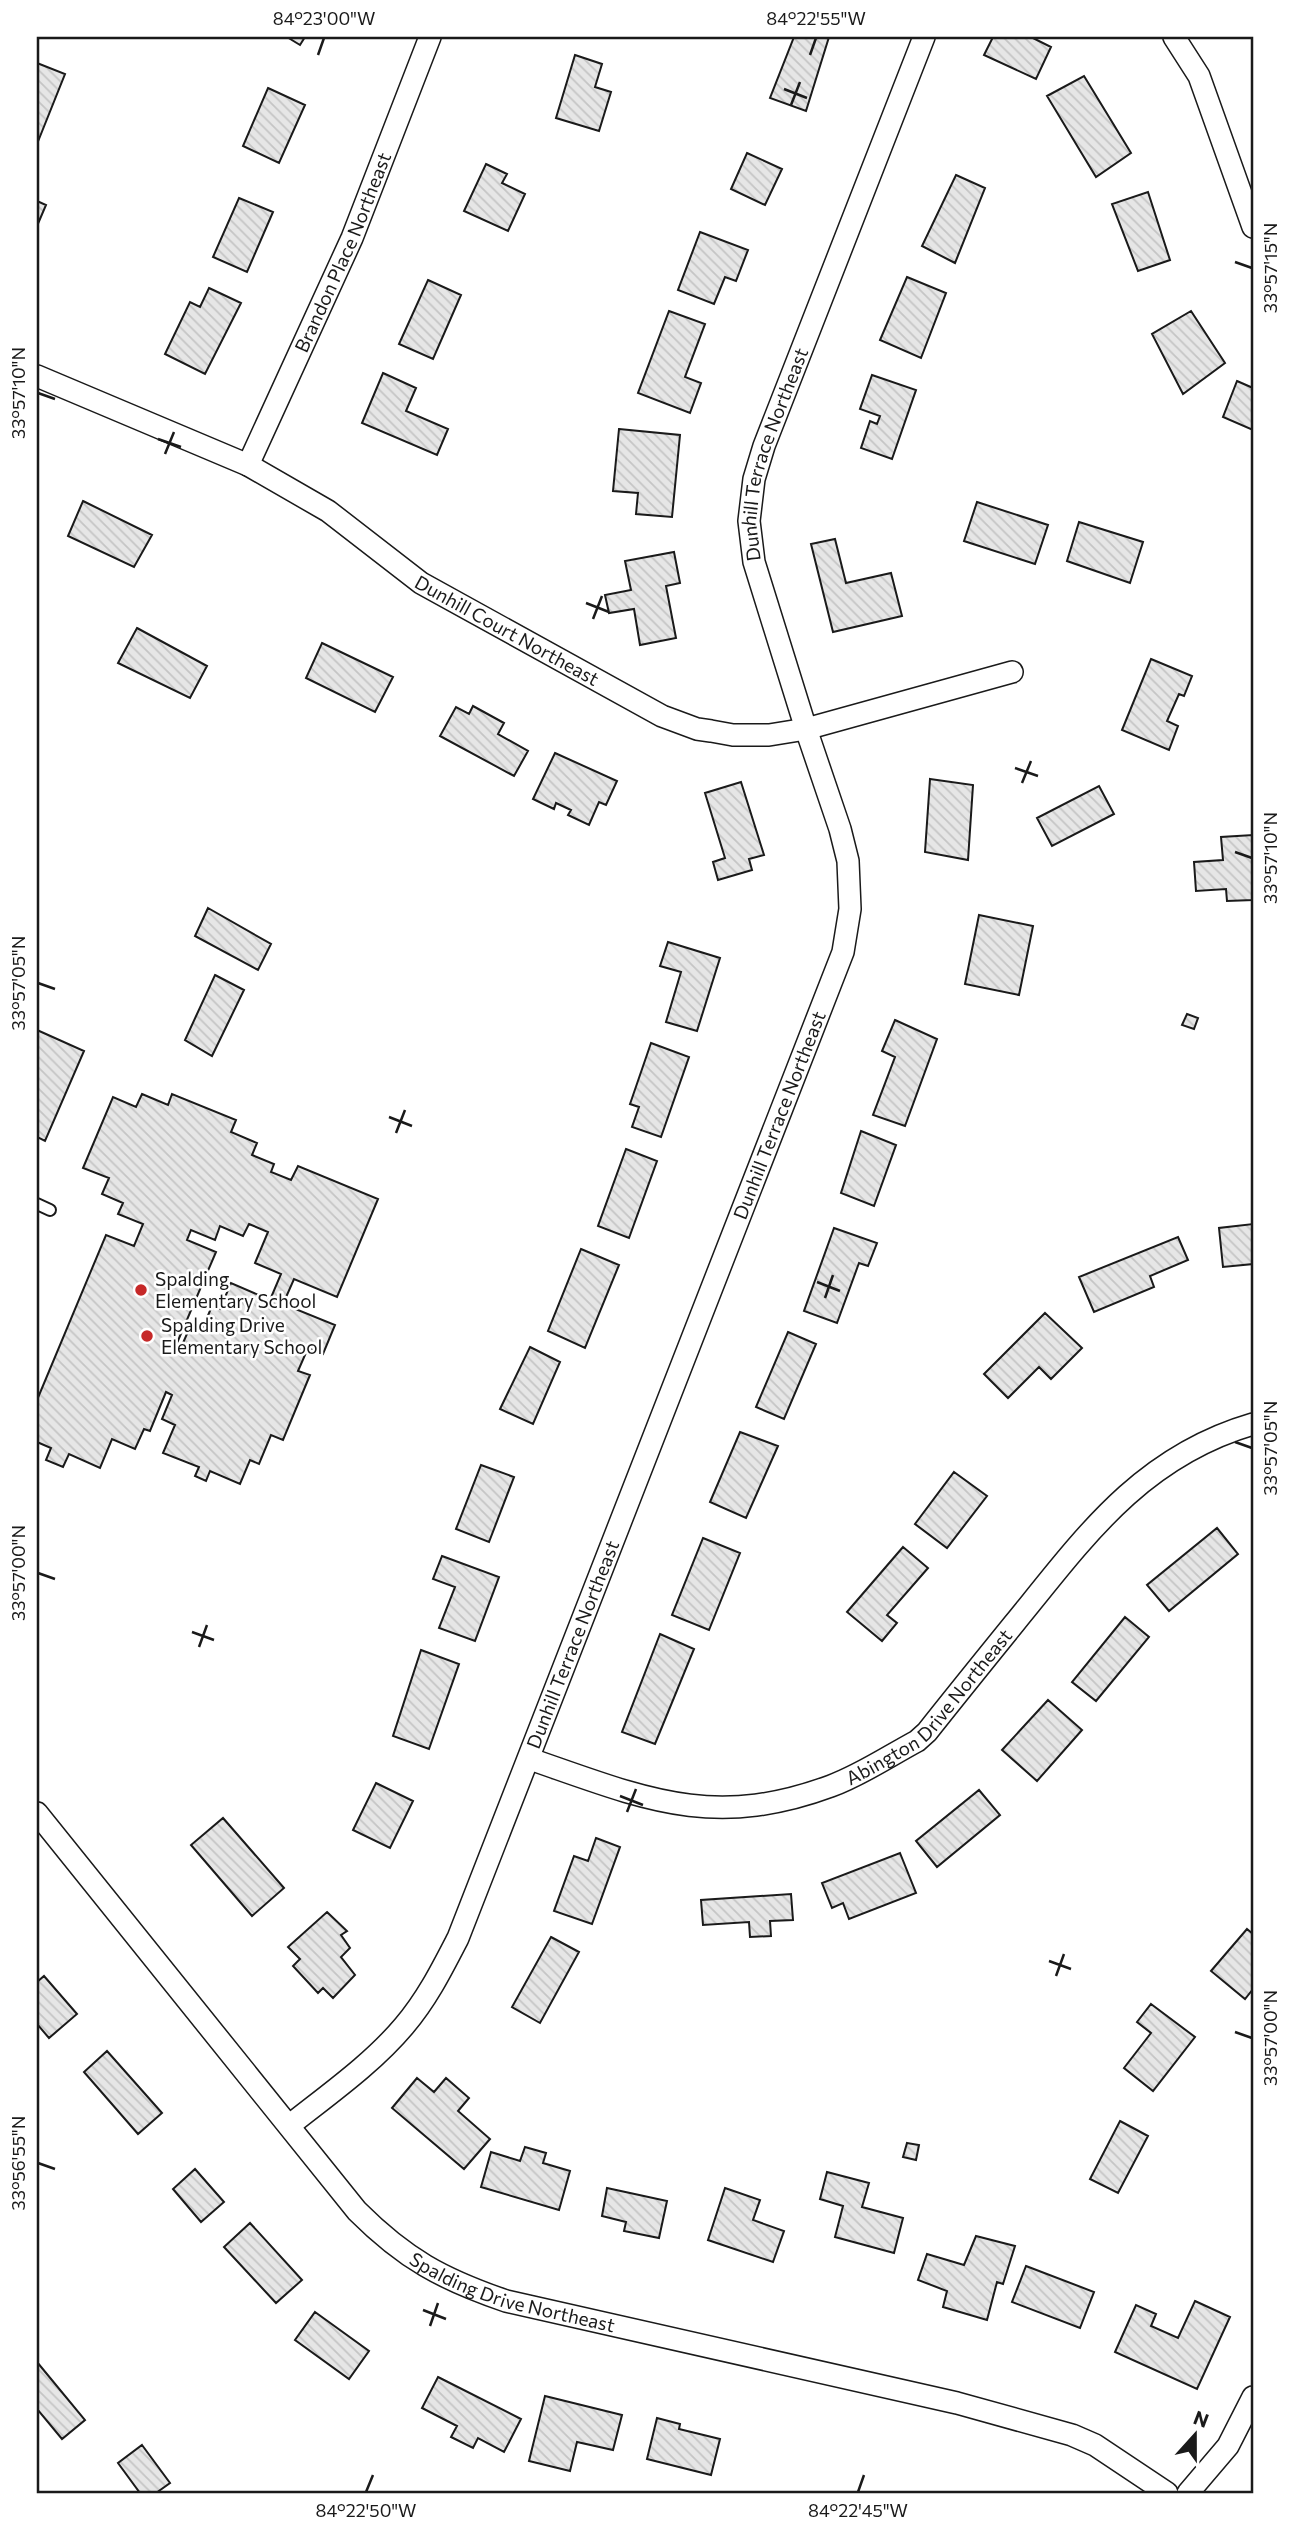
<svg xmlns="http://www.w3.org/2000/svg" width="1290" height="2530" font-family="Commissioner,sans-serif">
<defs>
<pattern id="building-back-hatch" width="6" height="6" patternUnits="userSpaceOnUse" patternTransform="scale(1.75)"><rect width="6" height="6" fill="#e6e6e6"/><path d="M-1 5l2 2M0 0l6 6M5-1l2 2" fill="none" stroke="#c5c5c5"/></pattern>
</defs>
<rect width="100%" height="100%" fill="#fff"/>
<path fill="url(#building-back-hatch)" stroke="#1a1a1a" stroke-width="2" fill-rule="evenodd" d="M287 37H305L300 45Z
M794 37H829L806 111 770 98Z
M993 37H1031L1051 47 1036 79 984 55Z
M575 55 602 64 595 87 611 92 599 131 556 118Z
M37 63 65 74 37 144Z
M1084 76 1131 153 1096 177 1047 96Z
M268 88 305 105 279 163 243 146Z
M747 153 782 169 765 205 731 189Z
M486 164 507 174 502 183 525 194 508 231 464 211Z
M956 175 985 188 955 263 922 246Z
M1148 192 1170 260 1138 271 1112 204Z
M239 198 273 212 247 272 213 257Z
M37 201 46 205 37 226Z
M700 232 748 250 736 281 725 277 714 304 678 290Z
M907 277 946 293 921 358 880 340Z
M428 280 461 295 433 359 399 344Z
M209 288 241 303 205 374 165 354 190 302 200 307Z
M669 311 705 324 685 377 701 383 690 413 638 393Z
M1191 311 1225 363 1183 394 1152 334Z
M383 373 416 388 406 411 448 429 437 455 362 423Z
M872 375 916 390 892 459 861 448 870 421 877 424 880 416 860 409Z
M1237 381 1253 388V430L1223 417Z
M619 429 680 435 672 517 636 514 638 493 613 491Z
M83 501 152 535 134 567 68 536Z
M977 502 1048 525 1035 564 964 541Z
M1079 522 1143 542 1130 583 1067 561Z
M835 539 846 583 891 573 902 616 833 632 811 544Z
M674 552 680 583 666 586 676 638 640 645 634 609 609 613 605 595 631 590 625 561Z
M137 628 207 666 190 698 118 663Z
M322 643 393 677 375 712 306 678Z
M1151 659 1192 676 1184 696 1179 694 1167 721 1178 726 1169 750 1122 730Z
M473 706 504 723 498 734 528 751 514 776 440 736 456 707 469 714Z
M555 753 617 781 606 805 599 802 589 825 568 815 571 810 556 803 554 809 533 799Z
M930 779 973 785 968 860 925 852Z
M741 782 764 855 749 859 752 870 718 880 713 862 725 858 705 793Z
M1099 786 1114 814 1052 846 1037 818Z
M1253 835V900L1227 901 1226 889 1196 891 1194 862 1223 860 1221 837Z
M208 908 271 944 258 970 195 936Z
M979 915 1033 926 1019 995 965 984Z
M668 942 720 958 697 1031 666 1022 681 972 660 966Z
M215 975 244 990 212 1056 185 1040Z
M1187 1014 1198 1018 1194 1029 1182 1025Z
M895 1020 937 1039 905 1126 873 1115 895 1057 882 1051Z
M37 1030 84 1051 45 1141 37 1137Z
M651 1043 689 1057 661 1137 632 1127 639 1107 630 1104Z
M142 1094 168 1105 172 1094 236 1120 231 1132 257 1143 252 1155 274 1164 271 1172 291 1180 298 1166 378 1199 337 1297 294 1279 283 1304 335 1325 323 1354 308 1348 298 1371 310 1375 283 1440 271 1435 259 1464 250 1460 240 1484 210 1471 206 1481 195 1476 199 1467 163 1453 175 1425 162 1419 172 1395 166 1392 150 1431 144 1429 135 1449 112 1439 100 1468 69 1454 63 1467 46 1460 51 1448 37 1442V1400L106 1235 134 1246 143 1224 118 1214 123 1203 102 1194 109 1178 83 1168 113 1097 136 1107ZM249 1224 268 1232 255 1263 281 1274 270 1300 231 1283 220 1309 212 1306 201 1332 190 1327 179 1352 174 1350 216 1252 187 1240 191 1230 215 1240 220 1226 243 1236Z
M861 1131 896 1145 874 1206 841 1193Z
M626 1149 657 1161 629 1238 598 1226Z
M1253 1224V1264L1223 1267 1219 1228Z
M834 1228 877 1243 868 1266 859 1263 837 1323 804 1311Z
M1178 1237 1188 1260 1150 1276 1154 1287 1094 1312 1079 1277Z
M581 1249 619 1265 585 1348 548 1331Z
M1045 1313 1082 1348 1051 1379 1039 1367 1008 1398 984 1374Z
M788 1332 816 1344 784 1419 756 1407Z
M530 1347 560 1362 533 1424 500 1409Z
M740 1432 778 1446 746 1518 710 1502Z
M481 1465 514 1477 489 1542 456 1529Z
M954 1472 987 1496 947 1548 915 1524Z
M1217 1528 1238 1554 1169 1611 1147 1585Z
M703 1538 740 1553 709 1630 672 1615Z
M903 1547 928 1568 887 1615 897 1623 882 1641 847 1612Z
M442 1556 499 1577 475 1641 439 1628 455 1587 433 1579Z
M1125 1617 1149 1637 1096 1701 1072 1682Z
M660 1634 694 1649 655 1744 622 1732Z
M421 1650 459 1664 429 1749 393 1736Z
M1048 1700 1082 1730 1037 1781 1002 1750Z
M376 1783 413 1801 390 1848 353 1830Z
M979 1790 1000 1815 937 1867 916 1841Z
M223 1818 284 1888 252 1916 191 1845Z
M596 1838 620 1847 592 1924 554 1911 574 1856 588 1861Z
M900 1853 916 1893 849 1919 843 1903 832 1908 822 1883Z
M791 1894 793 1920 770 1921 771 1936 750 1937 749 1922 703 1925 701 1900Z
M327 1912 347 1931 341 1935 350 1948 341 1957 355 1975 333 1998 323 1988 318 1993 293 1966 300 1959 288 1947Z
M1247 1929 1253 1934V1989L1245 1999 1211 1971Z
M551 1937 579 1952 540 2023 512 2007Z
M44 1976 77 2014 49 2038 37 2024V1982Z
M1151 2004 1195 2037 1153 2091 1124 2068 1151 2033 1137 2022Z
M107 2051 162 2113 138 2134 84 2072Z
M417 2078 434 2092 446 2078 469 2098 458 2111 490 2139 464 2169 392 2108Z
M1120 2121 1148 2136 1118 2193 1090 2179Z
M907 2143 919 2145 916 2160 903 2157Z
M525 2147 546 2153 543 2163 570 2171 559 2210 481 2187 491 2152 520 2161Z
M195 2169 224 2202 201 2222 173 2189Z
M827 2172 869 2183 862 2207 903 2218 894 2253 835 2237 843 2206 820 2199Z
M607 2188 667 2201 659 2238 624 2231 626 2222 602 2216Z
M725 2188 760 2200 753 2220 784 2231 773 2262 708 2240Z
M250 2223 302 2280 276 2303 224 2247Z
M976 2236 1015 2246 1003 2284 997 2282 987 2320 943 2307 947 2291 918 2280 927 2254 964 2265Z
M1026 2266 1094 2292 1080 2328 1012 2302Z
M1195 2301 1230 2317 1197 2389 1115 2352 1136 2305 1156 2314 1151 2326 1178 2338Z
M315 2312 369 2351 349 2379 295 2340Z
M37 2362 85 2420 62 2439 37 2409Z
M438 2377 521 2419 504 2452 478 2438 473 2448 451 2437 457 2426 422 2408Z
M545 2396 622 2415 613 2450 577 2442 570 2471 529 2461Z
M657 2418 680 2424 679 2429 720 2439 711 2475 647 2459Z
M142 2445 170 2483 156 2493H140L118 2463Z"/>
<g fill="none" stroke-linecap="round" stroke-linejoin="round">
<g stroke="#1a1a1a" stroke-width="14">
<path id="service" d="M37 1204 50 1210"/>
</g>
<g stroke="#1a1a1a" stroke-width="24">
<g id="minor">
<path d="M1174 37 1199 76 1253 227"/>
<path id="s1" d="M37 376 248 465 328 511 421 583 662 716 697 729 711 731 733 735H769L806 729 1012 672"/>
<path id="s2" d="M248 465 352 238 430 37"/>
<path id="s3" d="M530 1759C643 1798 712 1830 831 1786 861 1775 889 1756 917 1741L927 1732C961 1689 996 1646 1030 1604 1094 1524 1150 1454 1253 1424"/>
<path id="s4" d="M37 1813 357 2211C405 2259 442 2279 506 2301L957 2403 1072 2435 1095 2445 1167 2493"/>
<path id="s5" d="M290 2125C329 2094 372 2064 404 2026 427 1999 442 1969 458 1938L843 952 850 909 848 861 840 829 806 729 754 562 749 521 754 479 764 446 924 37"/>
<path d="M1188 2493 1228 2446 1253 2397"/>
</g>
</g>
<use href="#service" stroke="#fff" stroke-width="10"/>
<use href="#minor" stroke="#fff" stroke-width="21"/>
</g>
<path fill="none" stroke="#1a1a1a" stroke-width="2.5" d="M318 55 324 38M810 55 816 38M784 89 807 98M791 105 800 82M1235 262 1252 268M38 393 55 399M158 439 181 447M165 454 174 432M586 603 609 612M593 619 602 596M1015 768 1038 776M1022 783 1031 761M1235 852 1252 858M38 983 55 989M389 1117 412 1126M396 1133 405 1110M817 1282 840 1291M825 1298 833 1275M1235 1442 1252 1448M38 1573 55 1579M192 1632 214 1640M199 1647 207 1625M620 1796 643 1805M627 1812 636 1789M1049 1961 1071 1969M1056 1976 1064 1954M1235 2032 1252 2038M38 2163 55 2169M423 2310 446 2319M430 2326 438 2303M366 2492 373 2475M858 2492 864 2475"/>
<g fill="#c62828" stroke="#fff" stroke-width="2.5">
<circle cx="141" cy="1290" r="7"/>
<circle cx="147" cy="1336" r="7"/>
</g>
<g text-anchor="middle" stroke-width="5" stroke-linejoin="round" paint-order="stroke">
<g font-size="19" fill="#1a1a1a" stroke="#fff">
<text dy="7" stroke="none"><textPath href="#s2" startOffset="233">Brandon Place Northeast</textPath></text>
<text dy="7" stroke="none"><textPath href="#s5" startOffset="1830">Dunhill Terrace Northeast</textPath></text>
<text dy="7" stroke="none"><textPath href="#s1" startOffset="537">Dunhill Court Northeast</textPath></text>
<text dy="7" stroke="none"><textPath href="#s5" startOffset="1138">Dunhill Terrace Northeast</textPath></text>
<text dy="7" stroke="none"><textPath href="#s5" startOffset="570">Dunhill Terrace Northeast</textPath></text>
<text dy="7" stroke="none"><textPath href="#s3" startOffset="439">Abington Drive Northeast</textPath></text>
<text dy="7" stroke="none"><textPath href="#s4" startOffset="690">Spalding Drive Northeast</textPath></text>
</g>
<g font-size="19" fill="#1a1a1a" stroke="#fff" text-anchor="start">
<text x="155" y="1286">Spalding<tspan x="155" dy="22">Elementary School</tspan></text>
<text x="161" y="1332">Spalding Drive<tspan x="161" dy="22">Elementary School</tspan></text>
</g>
</g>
<rect width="1290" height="2530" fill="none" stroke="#ffffff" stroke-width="77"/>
<g transform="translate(1195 2435) rotate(21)" stroke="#ffffff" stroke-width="5" paint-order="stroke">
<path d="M0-5L12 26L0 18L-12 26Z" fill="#1a1a1a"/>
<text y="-10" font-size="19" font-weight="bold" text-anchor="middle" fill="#1a1a1a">N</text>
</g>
<rect x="38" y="38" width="1214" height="2454" fill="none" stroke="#1a1a1a" stroke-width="2.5"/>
<g font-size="18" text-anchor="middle" fill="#1a1a1a">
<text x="324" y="25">84°23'00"W</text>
<text x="816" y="25">84°22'55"W</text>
<text transform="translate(1271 268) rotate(-90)" y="6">33°57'15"N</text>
<text transform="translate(19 393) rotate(-90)" y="6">33°57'10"N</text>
<text transform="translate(1271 858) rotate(-90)" y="6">33°57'10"N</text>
<text transform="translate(19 983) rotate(-90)" y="6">33°57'05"N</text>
<text transform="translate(1271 1448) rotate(-90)" y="6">33°57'05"N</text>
<text transform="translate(19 1573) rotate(-90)" y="6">33°57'00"N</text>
<text transform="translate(1271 2038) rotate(-90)" y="6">33°57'00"N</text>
<text transform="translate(19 2163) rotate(-90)" y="6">33°56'55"N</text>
<text x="366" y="2517">84°22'50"W</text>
<text x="858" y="2517">84°22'45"W</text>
</g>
</svg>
